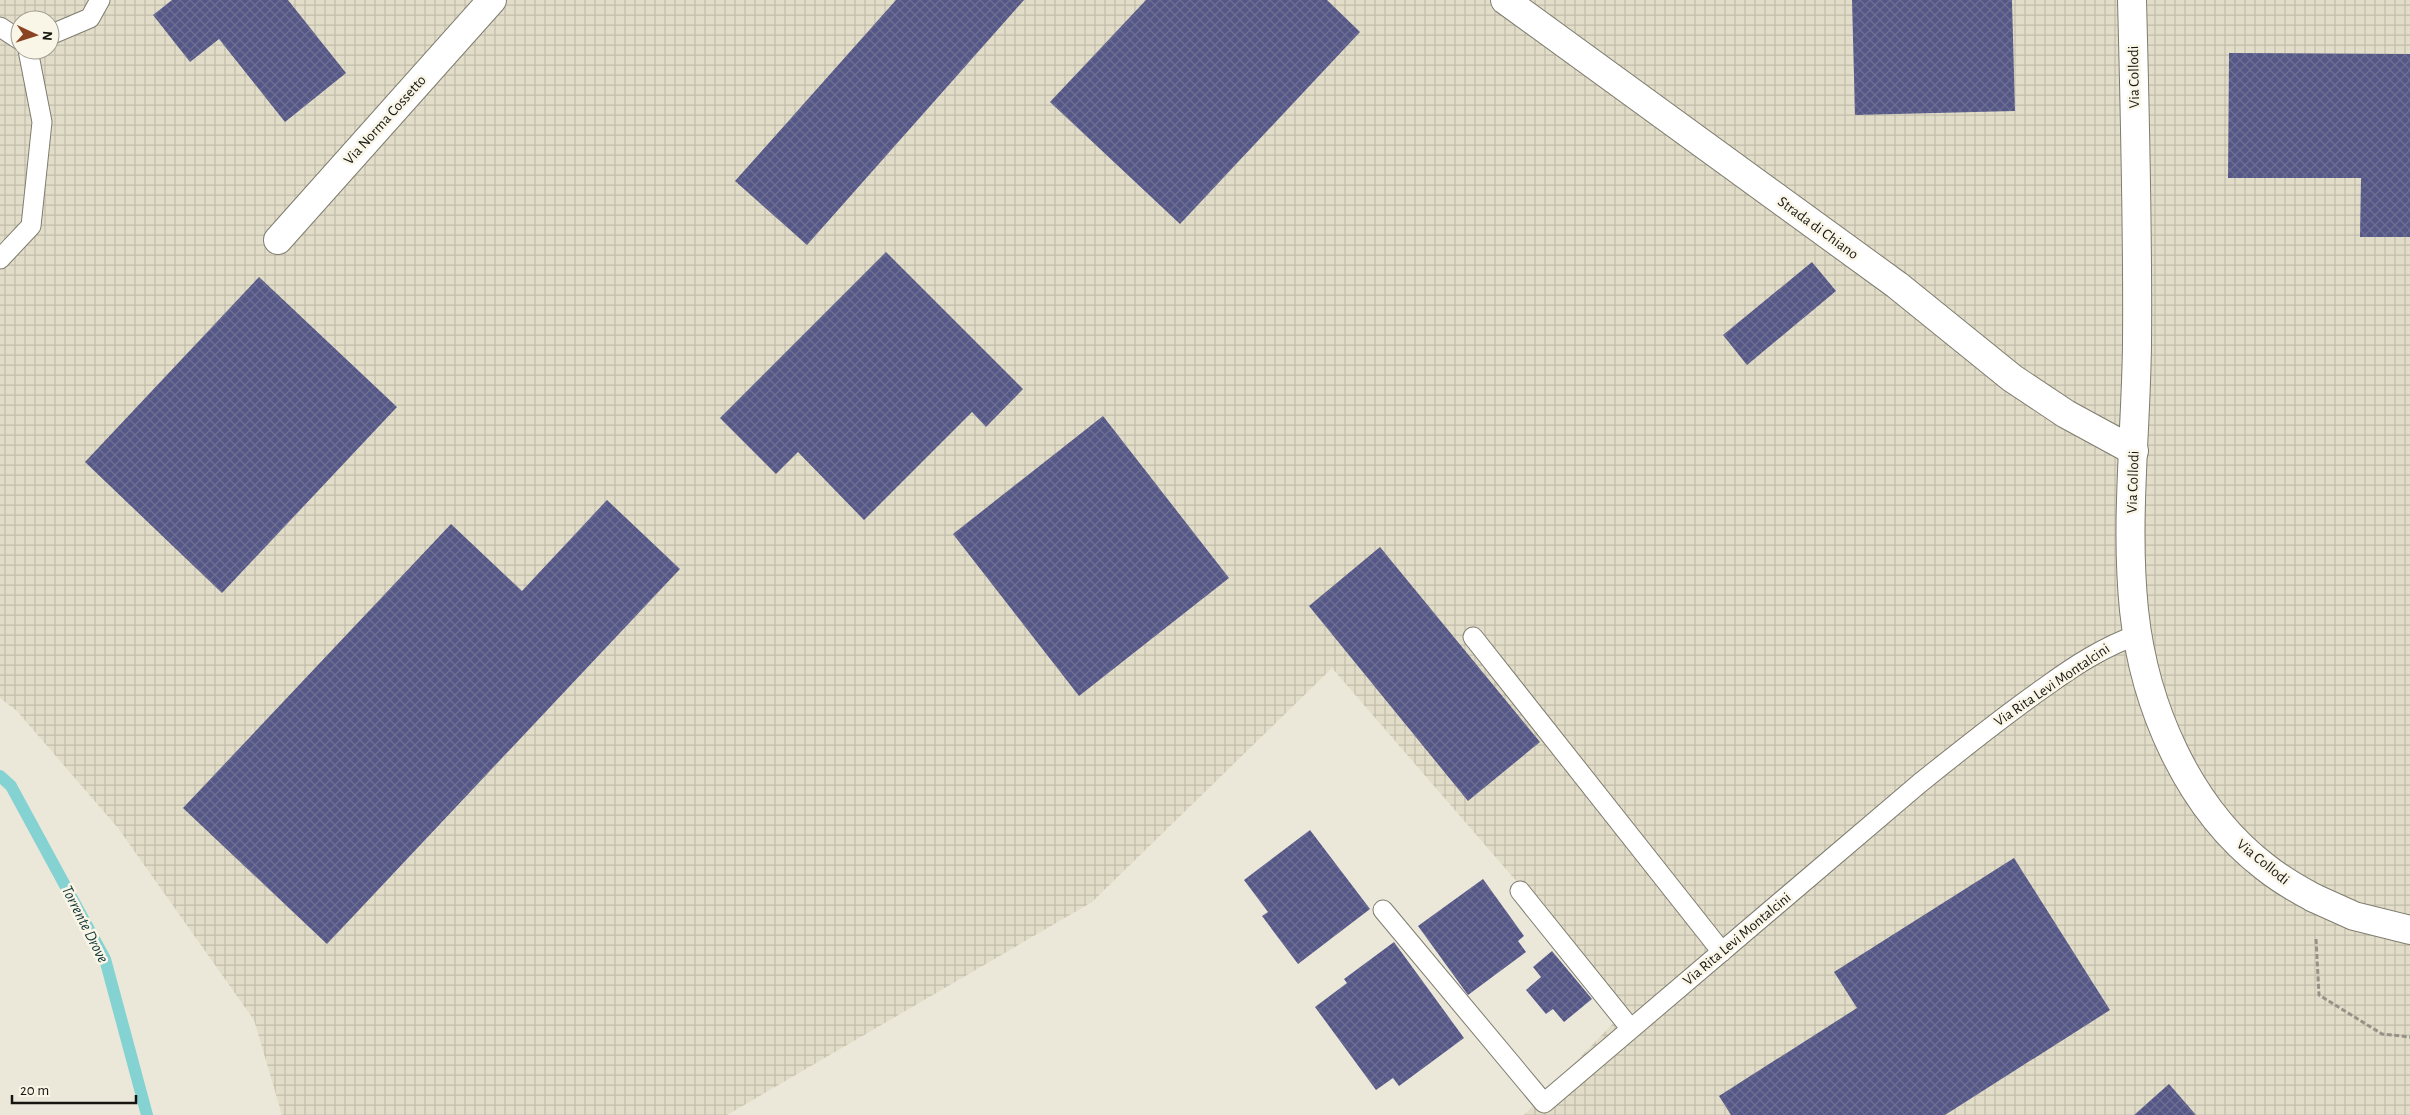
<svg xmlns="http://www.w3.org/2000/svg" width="2410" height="1115" font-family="'Alegreya Sans',sans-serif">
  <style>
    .industrial { fill: url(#industrial-grid); fill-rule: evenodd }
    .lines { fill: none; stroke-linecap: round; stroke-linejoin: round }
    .stream { stroke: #84d2d2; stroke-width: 12 }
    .building { fill: url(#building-cross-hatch) }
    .service-casing { stroke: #7f7c70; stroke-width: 21 }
    .minor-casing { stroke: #7f7c70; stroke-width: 30 }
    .tertiary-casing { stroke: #7f7c70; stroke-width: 30 }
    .primary-casing { stroke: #7f7c70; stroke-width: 30 }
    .path { stroke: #959388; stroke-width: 3; stroke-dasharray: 5 2.5; stroke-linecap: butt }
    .service { stroke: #fff; stroke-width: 19 }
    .minor { stroke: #fff; stroke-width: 28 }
    .tertiary { stroke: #fff; stroke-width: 28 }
    .primary { stroke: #fff; stroke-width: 28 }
    .labels { text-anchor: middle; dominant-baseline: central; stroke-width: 5; stroke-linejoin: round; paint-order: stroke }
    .street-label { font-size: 15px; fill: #161510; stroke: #f9f6e7 }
    .water-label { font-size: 16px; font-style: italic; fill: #0e3435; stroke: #f9f6e7 }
  </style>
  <defs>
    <pattern id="industrial-grid" width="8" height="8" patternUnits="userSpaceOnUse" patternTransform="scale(1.25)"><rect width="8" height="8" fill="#e2ddc8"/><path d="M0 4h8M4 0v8" fill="none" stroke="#c1bdab"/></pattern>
    <pattern id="building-cross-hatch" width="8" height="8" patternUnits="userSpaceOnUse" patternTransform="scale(1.25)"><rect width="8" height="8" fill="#555787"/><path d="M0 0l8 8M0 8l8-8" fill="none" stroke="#6e7093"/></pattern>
  </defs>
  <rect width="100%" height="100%" fill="#ebe8da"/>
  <path class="industrial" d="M0,0H2410V1115H1524L1627,1009L1332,668L1092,902L727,1115H282L254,1020L118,828L17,711L0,698ZM20,20H50V50H20Z"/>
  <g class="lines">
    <path class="stream" d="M0,776L11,786L105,959L147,1115"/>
  </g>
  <path class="building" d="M172,0H288L346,73L285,122L219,39L190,62L153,15Z
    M896,0H1024L807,245L735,181Z
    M1146,0H1327L1360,32L1180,224L1050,102Z
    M1852,0H2012L2015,111L1855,115Z
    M2229,53L2410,54V237H2360L2361,178H2228Z
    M886,252L1023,389L986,427L972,412L864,520L798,452L776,474L720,418Z
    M1812,262L1836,291L1747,365L1723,335Z
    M259,277L397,407L222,593L85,462Z
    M1103,416L1229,578L1079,696L953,534Z
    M607,500L680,569L327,944L183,808L451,524L522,591Z
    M1380,547L1540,742L1468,801L1309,606Z
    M1310,830L1370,909L1298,964L1262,916L1268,912L1244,880Z
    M2014,858L2110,1010L1945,1115H1731L1719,1096L1857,1008L1834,972Z
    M1483,879L1524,936L1518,941L1526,952L1468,995L1418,926Z
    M1394,942L1464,1038L1399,1086L1393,1078L1376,1090L1315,1007L1347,983L1344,979Z
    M1552,951L1592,999L1564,1022L1553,1009L1546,1014L1526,990L1541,977L1533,967Z
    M2169,1084L2196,1115H2134Z"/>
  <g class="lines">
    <defs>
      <path id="service" d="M0,27L20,40
        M50,35L90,18L100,0
        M0,259L31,226L42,122L28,50
        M1473,637L1722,952
        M1520,891L1631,1029
        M1383,910L1544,1103L1920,783C1961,750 2002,717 2045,687C2074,666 2103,647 2137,635"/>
      <path id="minor" d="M1505,0L1897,285L2012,378L2066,414L2134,451
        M278,240L492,0"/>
      <path id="tertiary" d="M2132,0C2135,115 2138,229 2137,344C2136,432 2125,522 2134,610C2144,705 2187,807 2265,867C2280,879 2297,889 2314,898"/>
      <path id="primary" d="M2314,898L2354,916L2410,930"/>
    </defs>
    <use href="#service" class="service-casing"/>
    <use href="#minor" class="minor-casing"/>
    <use href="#tertiary" class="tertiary-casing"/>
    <use href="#primary" class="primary-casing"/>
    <path class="path" d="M2316,939L2319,995L2382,1034L2410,1037"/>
    <use href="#service" class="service"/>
    <use href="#minor" class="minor"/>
    <use href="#tertiary" class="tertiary"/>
    <use href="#primary" class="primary"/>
  </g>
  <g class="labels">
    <g class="street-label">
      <text transform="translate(2134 77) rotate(-91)">Via Collodi</text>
      <text transform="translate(385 120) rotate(-48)">Via Norma Cossetto</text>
      <text transform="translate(1818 228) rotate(36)">Strada di Chiano</text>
      <text transform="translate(2133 482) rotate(-88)">Via Collodi</text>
      <text transform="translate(2052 685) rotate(-34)">Via Rita Levi Montalcini</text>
      <text transform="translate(2263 862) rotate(39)">Via Collodi</text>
      <text transform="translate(1737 939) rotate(-40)">Via Rita Levi Montalcini</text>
    </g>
    <g class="water-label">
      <text transform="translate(85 924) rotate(63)">Torrente Drove</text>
    </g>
  </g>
  <g transform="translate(35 35) rotate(94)"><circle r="24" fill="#f9f6e7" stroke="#9e9c91"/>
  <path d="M0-4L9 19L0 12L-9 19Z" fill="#8b4421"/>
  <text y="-8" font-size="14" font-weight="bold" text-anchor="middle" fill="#161510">N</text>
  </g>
  <path d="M12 1095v8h124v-8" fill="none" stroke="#161510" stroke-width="2.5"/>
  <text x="20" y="1095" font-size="15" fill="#161510" stroke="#f9f6e7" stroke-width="4" paint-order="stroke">20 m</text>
</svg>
